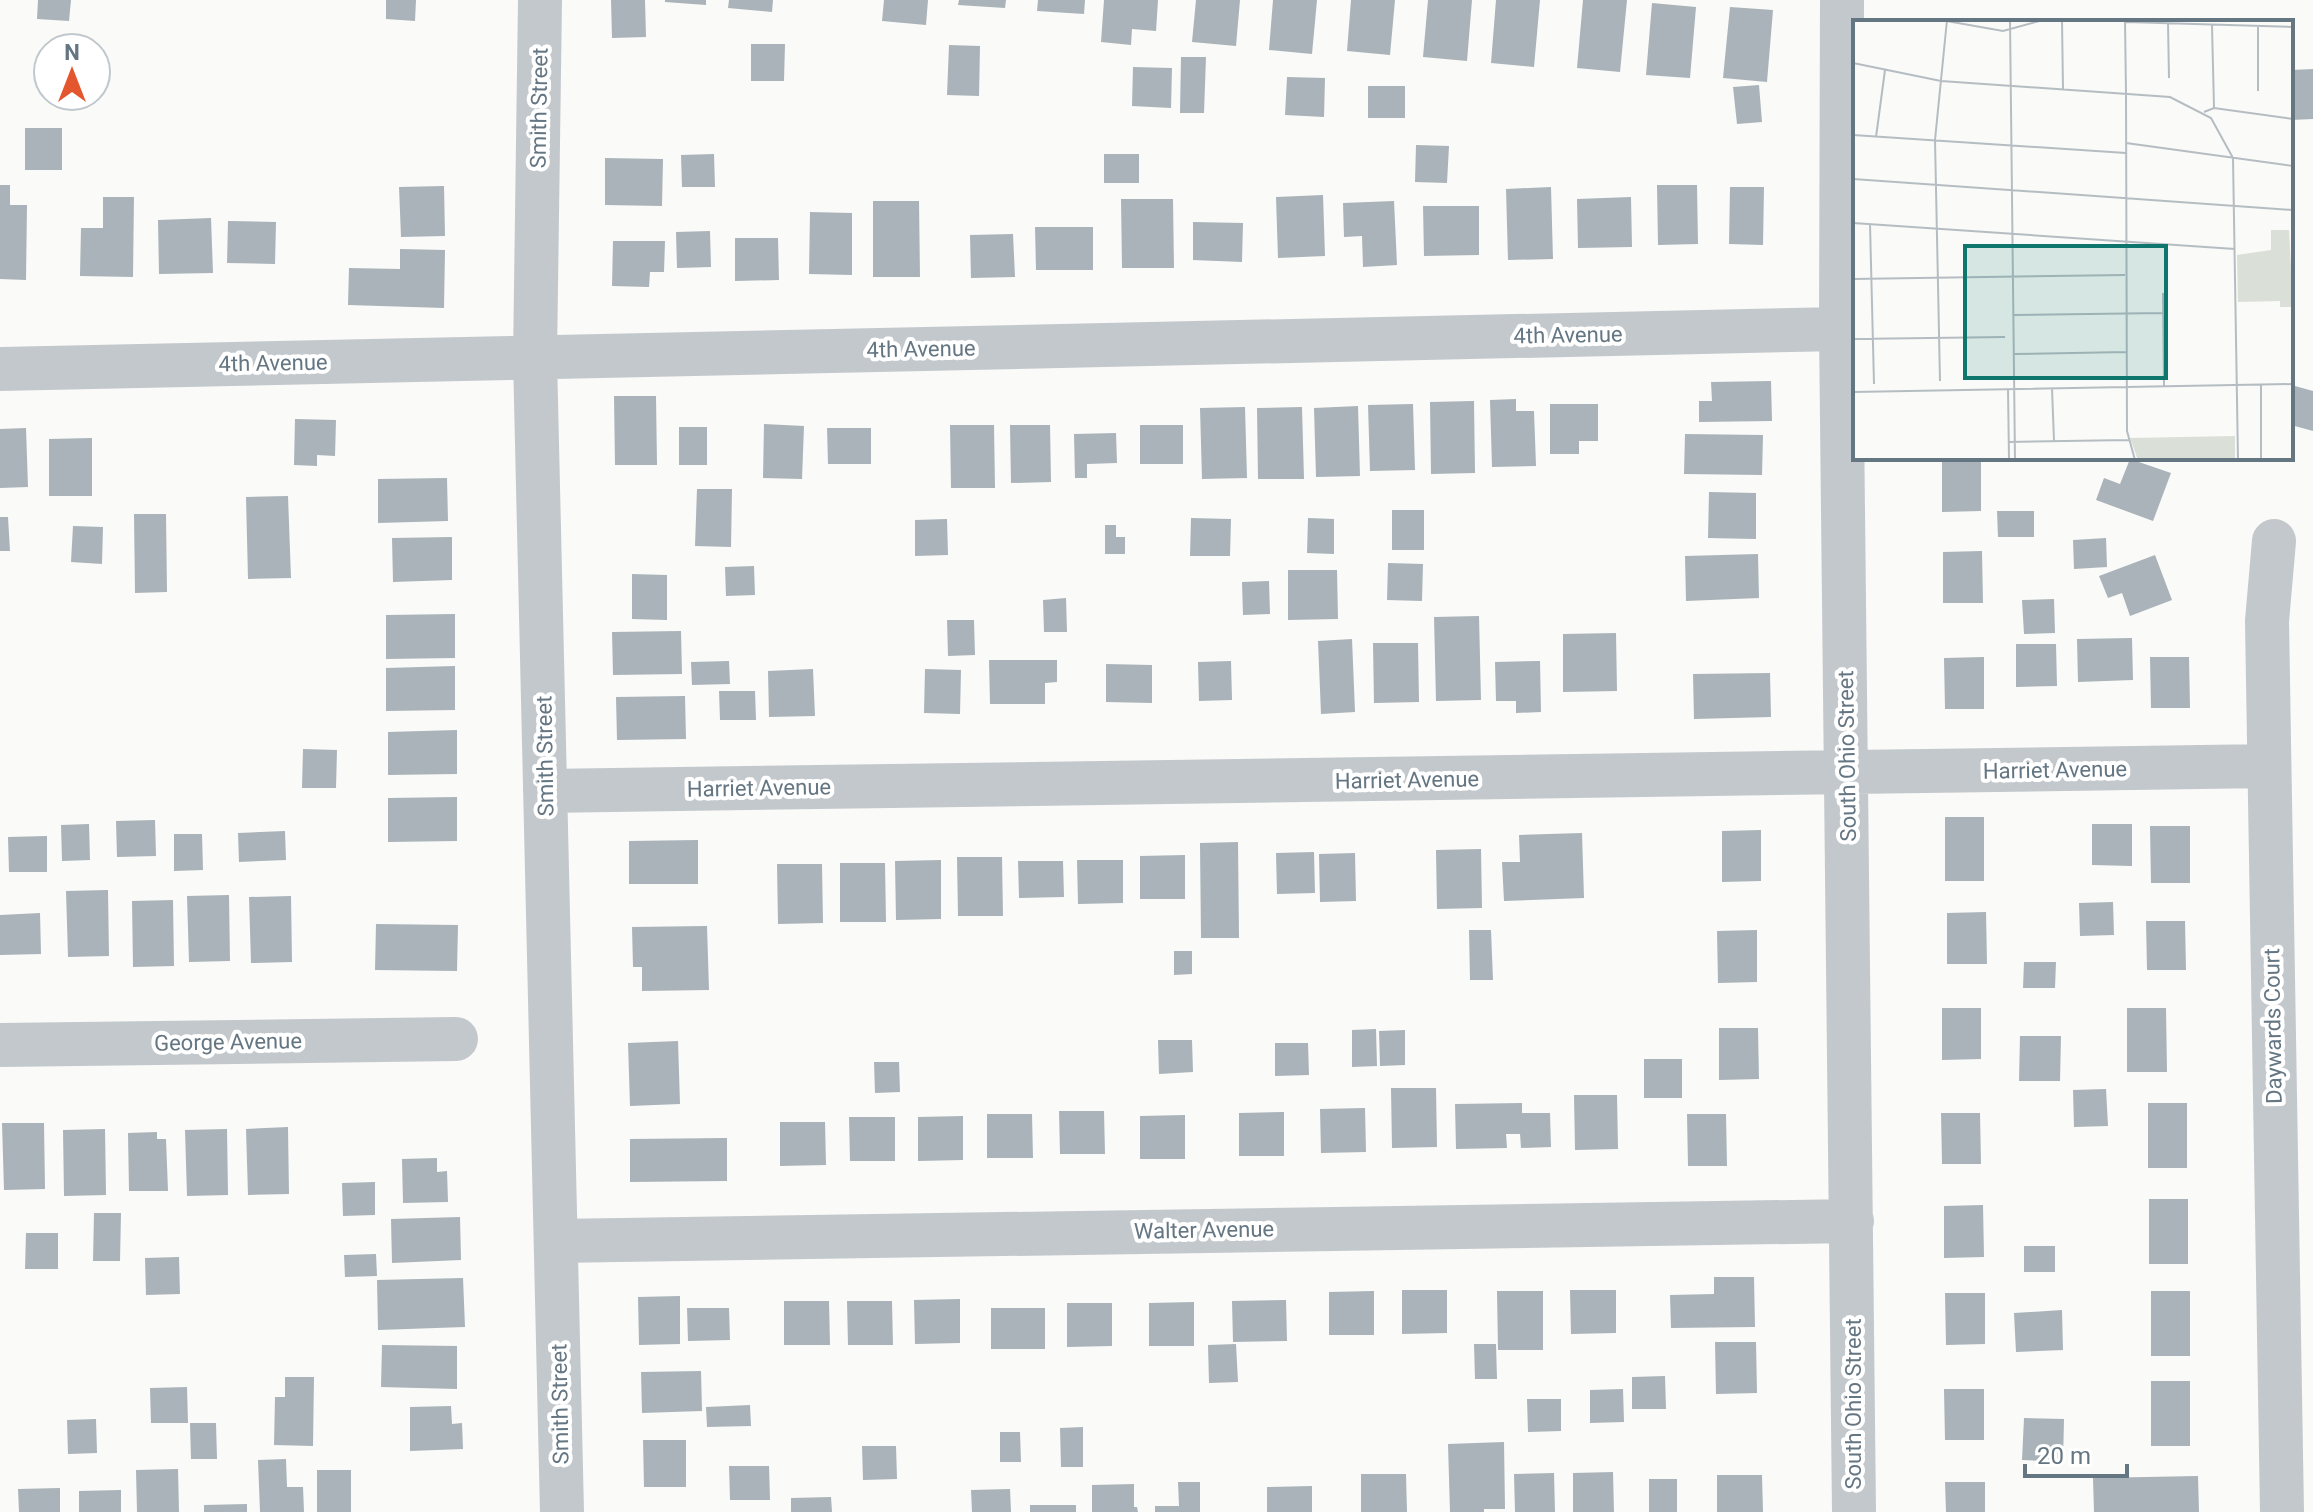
<svg xmlns="http://www.w3.org/2000/svg" width="2313" height="1512" font-family="Roboto,sans-serif">
  <style>
    .building { fill: #aab3b9 }
    .lines { fill: none; stroke-linecap: round; stroke-linejoin: round }
    .minor { stroke: #c3c8cc; stroke-width: 44 }
    .labels { text-anchor: middle; dominant-baseline: central; stroke-width: 8; stroke-linejoin: round; paint-order: stroke }
    .street-label { font-size: 22px; fill: #657683; stroke: #fff }
    .inset-road { fill: none; stroke: #b5bdc2; stroke-width: 2 }
    .view { fill: #0f766e; fill-opacity: 0.15; stroke: #0f766e; stroke-width: 4 }
    .inset-edge { fill: none; stroke: #657683; stroke-width: 4 }
  </style>
  <rect width="100%" height="100%" fill="#fafaf8"/>
  <path class="building" d="M38,0H71L69,21L37,19Z
    M386,0H416L415,21L386,19Z
    M611,0H645L646,37L612,38Z
    M665,0H706V5L665,2Z
    M729,0H773L772,12L728,8Z
    M884,0H928L926,25L882,21Z
    M959,0H1006L1005,8L958,5Z
    M1038,0H1085L1084,14L1037,11Z
    M1104,0H1158L1156,31L1132,29L1131,45L1101,42Z
    M1196,0H1240L1236,46L1192,42Z
    M1273,0H1317L1312,54L1269,50Z
    M1351,0H1395L1390,55L1347,51Z
    M1428,0H1472L1467,61L1423,57Z
    M1496,0H1540L1534,67L1491,63Z
    M1583,0H1627L1620,72L1577,68Z
    M1652,3L1696,7L1690,78L1646,75Z
    M1730,7L1773,10L1767,82L1723,78Z
    M751,44H785L784,81H751Z
    M949,45L980,46L979,96L947,95Z
    M1181,57H1206L1204,113H1180Z
    M1133,67L1172,68L1171,108L1132,106Z
    M2313,69V119L2291,120V70Z
    M1287,77L1325,78L1324,117L1285,115Z
    M1759,85L1762,122L1737,124L1733,87Z
    M1368,86H1405V118H1368Z
    M25,128H62V170H25Z
    M1416,145L1449,146L1447,183L1415,182Z
    M714,154L715,187H682L681,155Z
    M1104,154H1139V183H1104Z
    M605,158L663,159L662,206L605,205Z
    M0,185H10V205H27L26,280L0,279Z
    M1657,185H1697L1698,244L1658,245Z
    M444,186L445,236L401,237L399,187Z
    M1551,187L1553,259L1508,260L1506,189Z
    M1730,187H1764L1763,245L1729,244Z
    M1323,195L1325,256L1278,258L1276,197Z
    M103,197H134L133,277L80,276L81,228H103Z
    M1631,197L1632,247L1578,248L1577,199Z
    M1121,199H1173L1174,268H1122Z
    M873,201H919L920,277H873Z
    M1394,201L1397,265L1363,267L1362,236L1344,237L1343,203Z
    M1423,206H1479V255L1424,256Z
    M810,212L852,213V275L809,274Z
    M211,218L213,273L159,274L158,220Z
    M228,221L276,222L275,264L227,263Z
    M1193,222L1243,223L1242,262L1193,260Z
    M1035,227H1093V270H1036Z
    M710,231L711,267L677,268L676,232Z
    M1013,234L1015,277L971,278L970,235Z
    M735,238H778L779,280L735,281Z
    M613,241H665L664,272H650L649,287L612,286Z
    M400,249L445,250L444,308L348,305L349,268L400,269Z
    M1771,381L1772,421L1699,422V401H1712L1711,382Z
    M2295,386L2313,391V431L2291,425V401Z
    M614,396H656L657,465H615Z
    M1516,399V411H1534L1536,466L1492,467L1490,400Z
    M1474,401L1475,473L1431,474L1430,402Z
    M1413,404L1415,470L1370,471L1368,405Z
    M1550,404H1598V441H1579V454H1550Z
    M1358,406L1360,476L1316,477L1314,408Z
    M1245,407L1247,478L1202,479L1200,408Z
    M1302,407L1304,479H1258L1257,408Z
    M295,419L336,420L335,456L317,455V466L294,465Z
    M764,424L804,426L802,479L763,478Z
    M950,425H994L995,488H951Z
    M1010,425H1050L1051,482L1011,483Z
    M1140,425H1183V464H1140Z
    M679,427H707V465H679Z
    M26,428L28,487L0,488V429Z
    M827,428H871V464H828Z
    M1116,433L1117,463L1087,464V478H1075L1074,434Z
    M1685,434L1763,435L1762,475L1684,474Z
    M92,438V496H49V439Z
    M2130,459L2171,473L2153,521L2096,500L2104,478L2120,484Z
    M1942,460H1981V511L1942,512Z
    M447,478L448,521L378,523V479Z
    M697,489H732L731,547L695,546Z
    M1709,492L1756,493V539L1708,538Z
    M288,496L291,578L248,579L246,497Z
    M1392,510H1424V550H1392Z
    M1997,511H2034V537H1998Z
    M134,514H166L167,592L135,593Z
    M0,517H8L10,551H0Z
    M1191,518L1231,519L1230,556H1190Z
    M1308,518L1334,519V554L1307,553Z
    M947,519L948,555L915,556V520Z
    M1105,525H1116V537H1125V554H1105Z
    M73,526L103,527L102,564L71,562Z
    M452,537V580L393,582L392,538Z
    M2106,538L2107,567L2074,569L2073,540Z
    M1982,551L1983,603H1943V552Z
    M1758,554L1759,598L1686,601L1685,556Z
    M2155,555L2172,600L2130,616L2122,593L2108,598L2099,576Z
    M1388,563L1423,564L1422,601L1387,600Z
    M754,566L755,595L726,596L725,567Z
    M1288,570H1337L1338,619L1288,620Z
    M632,574L667,575V620L632,619Z
    M1269,581L1270,614L1243,615L1242,582Z
    M1066,598L1067,632H1044L1043,600Z
    M2054,599L2055,633L2024,634L2022,600Z
    M455,614V658L386,659V615Z
    M1479,616L1481,700L1436,701L1434,617Z
    M947,620H974L975,655L948,656Z
    M681,631L682,674L613,675L612,632Z
    M1616,633L1617,691L1563,692V634Z
    M2132,638L2133,680L2078,682L2077,639Z
    M1352,639L1355,712L1321,714L1318,641Z
    M1373,643H1418L1419,702L1374,703Z
    M2016,644H2056L2057,686L2016,687Z
    M1984,657V709H1945L1944,658Z
    M2150,657H2189L2190,708H2151Z
    M989,660H1057V682L1045,683V704H990Z
    M729,661L730,684L692,685L691,662Z
    M1231,661L1232,700L1199,701L1198,662Z
    M1540,661L1541,712L1516,713V701H1496L1495,662Z
    M1106,664L1152,665V703L1106,702Z
    M455,666V710L386,711V668Z
    M813,669L815,716L769,717L768,671Z
    M925,669L961,670L960,714L924,713Z
    M1770,673L1771,717L1694,719L1693,674Z
    M719,691H755L756,720H720Z
    M685,696L686,739L617,740L616,697Z
    M457,730V774L388,775V732Z
    M303,749L337,750L336,788H302Z
    M457,797V841L388,842V798Z
    M1945,817H1984V881H1945Z
    M155,820L156,856L117,857L116,821Z
    M89,824L90,860L62,861L61,825Z
    M2092,824H2132V866L2092,865Z
    M2150,826H2190V883H2151Z
    M1761,830V881L1722,882V831Z
    M285,831L286,860L239,862L238,833Z
    M1582,833L1584,898L1504,901L1502,862H1520L1519,835Z
    M174,834H202L203,870L174,871Z
    M47,836V872H9L8,837Z
    M698,840V884H629V841Z
    M1238,842L1239,938H1201L1200,843Z
    M1481,849L1482,908L1437,909L1436,850Z
    M1314,852L1315,893L1277,894L1276,853Z
    M1355,853L1356,901L1320,902L1319,854Z
    M1185,855V899H1140V856Z
    M957,857H1002L1003,916H958Z
    M941,860V919L896,920L895,861Z
    M1077,860H1123V903L1078,904Z
    M1018,861H1063L1064,897L1019,898Z
    M840,863H885L886,922H840Z
    M777,864H822L823,923L778,924Z
    M108,890L109,956L68,957L66,891Z
    M229,895L230,961L189,962L187,896Z
    M291,896L292,962L251,963L249,897Z
    M173,900L174,966L133,967L132,901Z
    M2113,902L2114,935L2080,936L2079,903Z
    M1986,912L1987,964H1947V913Z
    M40,913L41,954L0,955V915Z
    M2146,921H2185L2186,970H2147Z
    M376,924L458,925L457,971L375,970Z
    M707,926L709,990L642,991V967H633L632,927Z
    M1469,930H1491L1493,980H1470Z
    M1757,930V982L1718,983L1717,931Z
    M1174,951H1192V974L1174,975Z
    M2024,962H2056L2055,988H2023Z
    M1942,1008H1981V1059L1942,1060Z
    M2127,1008H2166L2167,1072H2127Z
    M1719,1028H1758L1759,1079L1719,1080Z
    M1376,1029L1377,1066L1352,1067V1030Z
    M1405,1030V1065L1380,1066L1379,1031Z
    M2020,1036H2061L2060,1081H2019Z
    M1158,1040H1192L1193,1072L1159,1074Z
    M678,1041L680,1104L630,1106L628,1043Z
    M1275,1043H1308L1309,1075L1275,1076Z
    M1644,1059H1682V1098H1644Z
    M874,1062H899L900,1092L875,1093Z
    M1391,1088H1436L1437,1147L1392,1148Z
    M2106,1089L2108,1126L2074,1127L2073,1090Z
    M1574,1095H1617L1618,1149L1575,1150Z
    M1522,1103V1113H1550L1551,1147L1521,1148L1520,1134H1506L1507,1148L1456,1149L1455,1104Z
    M2148,1103H2187V1168H2148Z
    M1365,1108L1366,1152L1321,1153L1320,1109Z
    M1059,1111H1104L1105,1154H1060Z
    M1284,1112V1156H1239V1113Z
    M1941,1113H1980L1981,1164H1942Z
    M987,1114H1032L1033,1158H987Z
    M1687,1114H1726L1727,1166H1688Z
    M1185,1115V1159H1140V1116Z
    M963,1116V1160L918,1161V1117Z
    M849,1117H895V1161H850Z
    M780,1122H825L826,1165L780,1166Z
    M2,1123H44L45,1189L4,1190Z
    M288,1127L289,1194L248,1195L246,1129Z
    M105,1129L106,1195L64,1196L63,1130Z
    M227,1129L228,1195L187,1196L185,1130Z
    M157,1132V1139H166L168,1191H129L128,1133Z
    M727,1138V1181L630,1182V1139Z
    M437,1158V1172L447,1171L448,1202L403,1203L402,1159Z
    M375,1182V1215L343,1216L342,1183Z
    M2149,1199H2188V1264H2149Z
    M1983,1205L1984,1257L1944,1258V1206Z
    M94,1213H121L120,1261H93Z
    M460,1217L461,1260L392,1263L391,1219Z
    M26,1233H58V1269H25Z
    M2024,1246H2055V1272H2024Z
    M376,1254L377,1276L345,1277L344,1255Z
    M179,1257L180,1294L146,1295L145,1258Z
    M1714,1277H1754L1755,1327L1671,1328L1670,1295L1714,1294Z
    M463,1278L465,1327L378,1330L377,1280Z
    M1402,1290H1447V1333L1402,1334Z
    M1570,1290H1616V1333L1571,1334Z
    M1374,1291V1335H1329V1292Z
    M1497,1291H1543V1350H1498Z
    M2151,1291H2190V1356H2151Z
    M1945,1293H1985V1344L1946,1345Z
    M680,1296V1344L639,1345L638,1297Z
    M960,1299V1343L915,1344L914,1300Z
    M1286,1300L1287,1341L1233,1342L1232,1301Z
    M784,1301H829L830,1345H784Z
    M847,1301H892L893,1345H848Z
    M1194,1302V1346H1149V1303Z
    M1067,1303H1112V1346L1067,1347Z
    M687,1308H729L730,1340L688,1341Z
    M991,1308H1045V1349H991Z
    M2062,1310L2063,1350L2016,1352L2014,1313Z
    M1715,1342H1756L1757,1393L1716,1394Z
    M1236,1344L1238,1382L1209,1383L1208,1345Z
    M1474,1344H1496L1497,1379H1475Z
    M382,1345L457,1346V1389L381,1387Z
    M701,1371L702,1411L642,1413L641,1372Z
    M1665,1376L1666,1409H1632V1377Z
    M285,1377H314L313,1446L274,1445L275,1397H285Z
    M2151,1381H2190V1446H2151Z
    M187,1387L188,1423H151L150,1388Z
    M1623,1389L1624,1422L1590,1423V1390Z
    M1944,1389H1984V1440H1945Z
    M1527,1399H1561V1431L1528,1432Z
    M750,1405L751,1426L707,1427L706,1407Z
    M451,1406L452,1424L462,1423L463,1449L410,1451V1407Z
    M2024,1418L2064,1419L2063,1462L2022,1460Z
    M96,1419L97,1453L68,1454L67,1420Z
    M190,1423H216L217,1459H191Z
    M1083,1427V1467H1061L1060,1428Z
    M1000,1432H1020L1021,1462H1000Z
    M643,1440H686V1487H644Z
    M1504,1442L1505,1509H1484V1512H1450L1448,1444Z
    M862,1446H896L897,1479L863,1480Z
    M286,1459L287,1487H303L304,1512H260L258,1460Z
    M729,1466H769L770,1500H730Z
    M178,1469L179,1512H137L136,1470Z
    M317,1470H351V1512H317Z
    M1613,1472L1614,1512H1573V1473Z
    M1554,1473L1555,1512H1515L1514,1474Z
    M1361,1474H1406L1407,1512H1361Z
    M1717,1475H1762L1763,1512H1717Z
    M2198,1476L2199,1512H2094L2093,1478Z
    M1649,1479H1677V1512H1649Z
    M1178,1482H1200V1512H1155V1506H1179Z
    M1945,1482H1985V1512H1946Z
    M1134,1484V1507H1137L1138,1512H1092V1485Z
    M1312,1486V1512H1267V1487Z
    M60,1488V1512H19L18,1489Z
    M1010,1489L1011,1512H972L971,1490Z
    M121,1490V1512H79V1491Z
    M831,1497L832,1512H791V1498Z
    M247,1504V1512H204V1505Z
    M1030,1505H1076V1512H1030Z"/>
  <g class="lines">
    <path class="minor" d="M540,0L535,358L562,1512
      M1842,0L1841,329L1854,1512
      M0,369L1841,329
      M2274,541L2267,621L2282,1512
      M545,791L2268,766
      M0,1045L456,1039
      M556,1241L1852,1221"/>
  </g>
  <g class="labels">
    <g class="street-label">
      <text transform="translate(539 108) rotate(-89)">Smith Street</text>
      <text transform="translate(1568 335) rotate(-1)">4th Avenue</text>
      <text transform="translate(921 349) rotate(-1)">4th Avenue</text>
      <text transform="translate(273 363) rotate(-1)">4th Avenue</text>
      <text transform="translate(545 756) rotate(-91)">Smith Street</text>
      <text transform="translate(1847 756) rotate(-91)">South Ohio Street</text>
      <text transform="translate(2055 770) rotate(-1)">Harriet Avenue</text>
      <text transform="translate(1407 780) rotate(-1)">Harriet Avenue</text>
      <text transform="translate(759 788) rotate(-1)">Harriet Avenue</text>
      <text transform="translate(2273 1026) rotate(-91)">Daywards Court</text>
      <text transform="translate(228 1042) rotate(-1)">George Avenue</text>
      <text transform="translate(1204 1230) rotate(-1)">Walter Avenue</text>
      <text transform="translate(560 1404) rotate(-91)">Smith Street</text>
      <text transform="translate(1853 1404) rotate(-90)">South Ohio Street</text>
    </g>
  </g>
  <g transform="translate(1853 20)">
    <rect width="440" height="440" fill="#fafaf8"/>
    <path d="M418,210H436L440,287H427V281L385,282L384,235L418,230Z" fill="#dadfd7"/>
    <path d="M382,416V440H285L277,418Z" fill="#dadfd7"/>
    <path class="inset-road" d="M88,0L150,11L190,0M157,0L162,440M209,0L210,69M272,0L273,74M273,2L440,7M315,3L316,58M359,5L361,88M405,6V71M0,43L88,61L317,77L358,98L380,138L385,440M273,74L274,411L282,440M351,92L361,88L440,99M0,115L273,133M23,117L32,50M273,123L440,146M0,159L440,190M0,203L382,229M17,204L21,364M0,259L272,255M310,273L311,366M160,295L310,293M0,319L152,317M161,334L273,332M87,361L82,120L94,0M408,364V440M199,368L201,421M155,369L156,440M0,372L440,364M156,422L276,420"/>
    <path class="view" d="M112,226H313V358H112Z"/>
    <rect width="440" height="440" class="inset-edge"/>
  </g>
  <g transform="translate(72 72)"><circle r="38" fill="#ffffff" stroke="#c1c8cd" stroke-width="2"/>
  <path d="M0-6L14 30L0 20L-14 30Z" fill="#e4572e"/>
  <text y="-12" font-size="22" font-weight="bold" text-anchor="middle" fill="#657683">N</text>
  </g>
  <path d="M2025 1464v12h102v-12" fill="none" stroke="#657683" stroke-width="4"/>
  <text x="2037" y="1464" font-size="24" fill="#657683" stroke="#ffffff" stroke-width="6" paint-order="stroke">20 m</text>
</svg>
